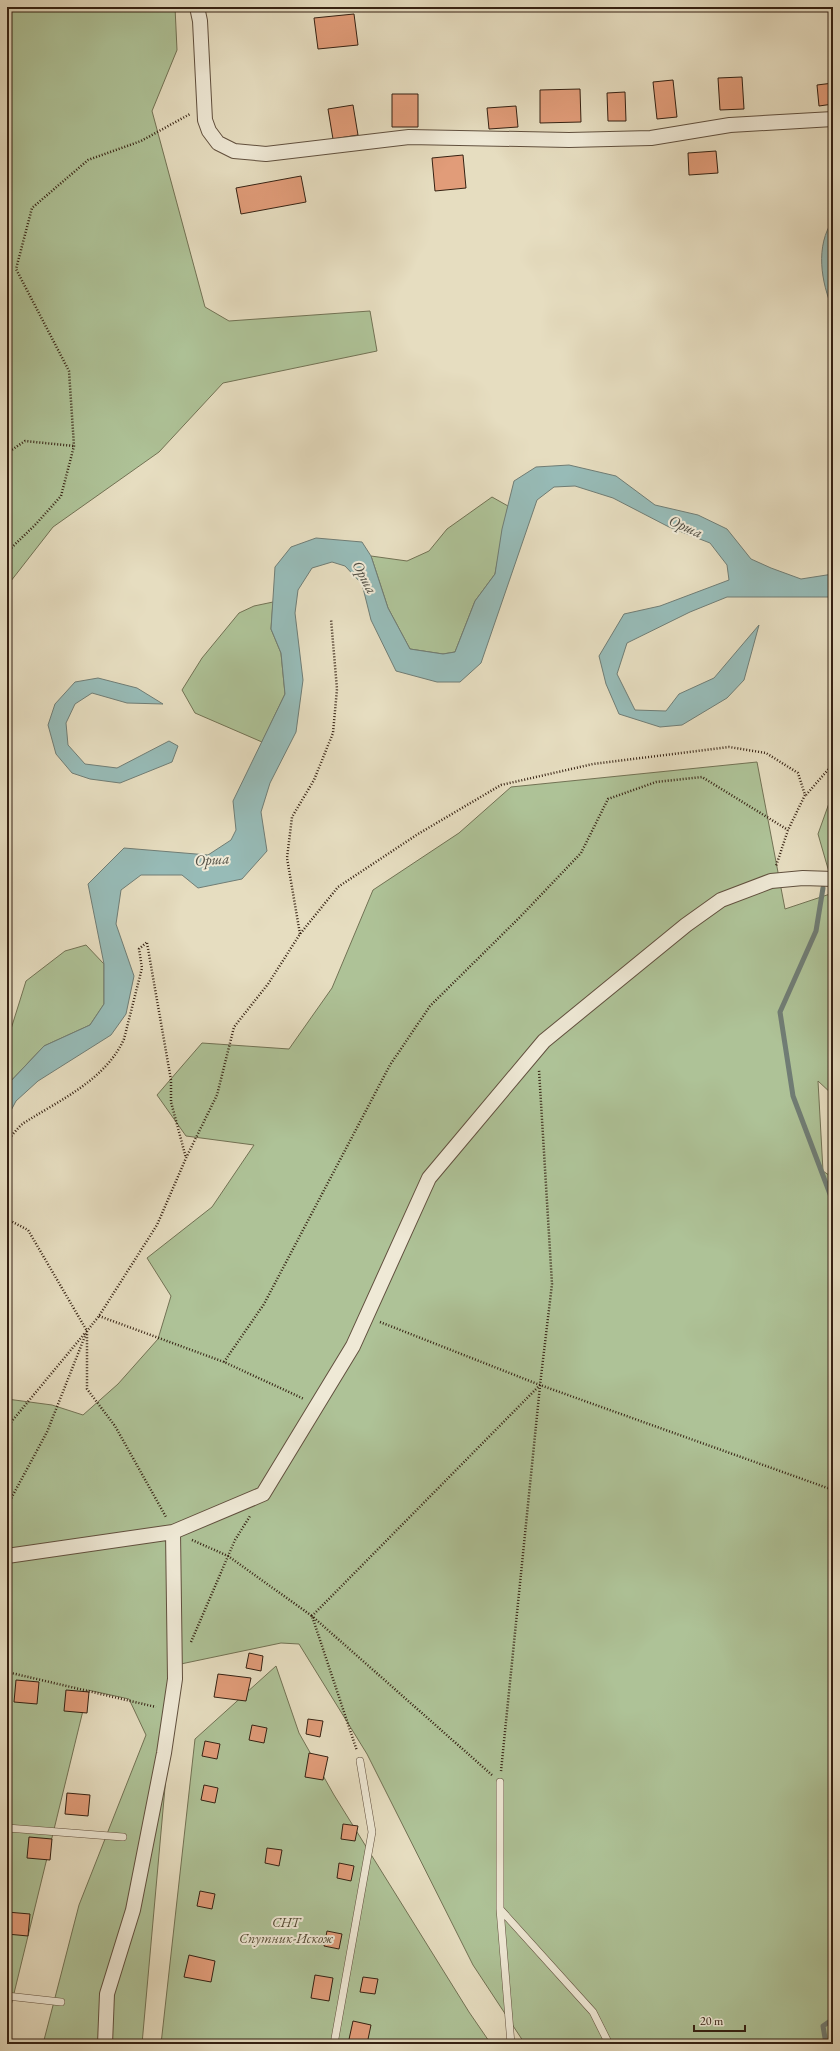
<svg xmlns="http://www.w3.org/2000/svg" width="840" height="2051" font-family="'EB Garamond',serif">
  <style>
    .green { fill: #aec297; stroke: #727254 }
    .water { fill: #97bbb7; stroke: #707d75 }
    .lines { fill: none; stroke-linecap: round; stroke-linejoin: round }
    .stream { stroke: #707d75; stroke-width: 5 }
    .building { fill: #e19c79; stroke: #352112 }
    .service-casing { stroke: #61503e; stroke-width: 8 }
    .minor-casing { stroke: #61503e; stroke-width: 16 }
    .path { stroke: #352112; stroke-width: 2.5; stroke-dasharray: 1 2; stroke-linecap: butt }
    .service { stroke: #efe9d6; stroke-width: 7 }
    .minor { stroke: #efe9d6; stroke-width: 14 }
    .labels { text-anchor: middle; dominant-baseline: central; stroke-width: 4; stroke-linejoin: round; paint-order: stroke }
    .park-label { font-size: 14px; font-style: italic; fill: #534933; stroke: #efe9d6 }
    .water-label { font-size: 15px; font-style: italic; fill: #524f44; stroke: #efe9d6 }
  </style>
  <rect width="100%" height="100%" fill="#e6ddc0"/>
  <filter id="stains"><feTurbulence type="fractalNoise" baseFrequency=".005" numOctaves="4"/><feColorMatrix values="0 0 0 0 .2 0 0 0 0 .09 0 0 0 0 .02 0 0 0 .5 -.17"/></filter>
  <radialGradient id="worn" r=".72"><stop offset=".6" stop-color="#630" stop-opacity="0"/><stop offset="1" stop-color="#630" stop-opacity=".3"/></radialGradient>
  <path class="green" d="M7,7H175L177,50L152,111L205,307L229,321L370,311L377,351L223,383L159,452L53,527L7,586Z
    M492,497L508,506L495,574L475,601L455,652L443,654L410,649L388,608L371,556L407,561L429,551L447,529Z
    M273,602L271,629L281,653L285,694L262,742L195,713L182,690L202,658L239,613L254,606Z
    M757,762L785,909L833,893V1095L818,1081L823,1171L833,1178V2044H525L473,1965L367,1754L299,1644L281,1643L176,1665L142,2044H43L79,1905L146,1735L129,1699L88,1690L7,2022V1399L52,1405L83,1415L118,1384L158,1339L171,1296L147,1258L212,1207L254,1145L186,1136L157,1095L202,1043L289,1049L332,988L373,890L459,833L511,787Z
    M833,792V886L818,834Z
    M86,945L104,964V1004L90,1025L44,1046L7,1085V1033L11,1029L26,981L65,951Z
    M276,1666L299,1733L334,1795L469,2012L491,2044H161L195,1739Z"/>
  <path class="water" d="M833,220V310C821,282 815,246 833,220Z
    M569,465L616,476L655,505L698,515L727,529L751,559L771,568L801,579L833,574V597H727L690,612L627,643L617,674L635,710L666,711L679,694L714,678L759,625L744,680L727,698L682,725L660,727L619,714L606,684L599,656L624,614L660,606L729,580L727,565L710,543L669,527L613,498L575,486L554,487L537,500L481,663L460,682H437L396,671L371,620L362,584L345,566L332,562L312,568L298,590L295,613L303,680L296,732L270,783L261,812L267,851L242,879L198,888L182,875H141L121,890L116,924L134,976L126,1014L111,1035L38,1081L16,1101L7,1118V1087L10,1082L44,1046L90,1025L104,1004V964L88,884L124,848L208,855L231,840L236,830L233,801L285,694L281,653L271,629L275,567L291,547L316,538L362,542L371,556L388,608L410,649L443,654L455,652L475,601L495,574L502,529L514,481L536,467Z
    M98,678L137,688L163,704L127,703L92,693L75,704L66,723L68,745L85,764L117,768L169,741L178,746L172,762L120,783L90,779L72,773L56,754L48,725L55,704L75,682Z"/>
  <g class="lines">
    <path class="stream" d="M831,854L833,850
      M823,888L816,931L780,1012L793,1096L833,1202
      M826,2044L823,2026L833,2019"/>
  </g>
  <path class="building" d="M354,14L358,45L318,49L314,18Z
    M742,77L744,109L720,110L718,78Z
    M673,80L677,117L657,119L653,82Z
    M833,83V104L819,106L817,85Z
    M580,89L581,122L540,123V90Z
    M625,92L626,121H608L607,93Z
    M392,94H418V127H392Z
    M353,105L358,135L333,139L328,109Z
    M516,106L518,127L489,129L487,108Z
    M716,151L718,173L689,175L688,153Z
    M463,155L466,188L435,191L432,158Z
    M301,176L306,202L241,214L236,188Z
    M249,1653L263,1656L261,1671L246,1668Z
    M218,1674L251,1678L246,1701L214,1697Z
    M16,1680L39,1682L37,1704L14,1702Z
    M66,1690L89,1692L87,1713L64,1711Z
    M308,1719L323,1721L320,1737L306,1734Z
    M252,1725L267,1728L264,1743L249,1740Z
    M205,1741L220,1744L217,1759L202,1756Z
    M309,1753L328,1757L323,1780L305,1777Z
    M204,1785L218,1788L215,1803L201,1800Z
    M67,1793L90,1795L88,1816L65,1814Z
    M343,1824L358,1826L355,1841L341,1839Z
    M29,1837L52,1839L50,1860L27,1858Z
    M267,1848L282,1850L279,1866L265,1863Z
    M339,1863L354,1866L351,1881L337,1878Z
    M200,1891L215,1894L212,1909L197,1906Z
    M7,1912L30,1914L28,1936L7,1934Z
    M327,1931L342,1934L339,1949L324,1946Z
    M189,1955L215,1961L211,1982L184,1977Z
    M315,1975L333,1978L329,2001L311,1998Z
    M363,1977L378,1979L375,1994L360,1992Z
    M353,2021L371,2025L367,2044H348Z
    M7,2027H10L9,2044H7Z"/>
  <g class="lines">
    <defs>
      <path id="service" d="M500,1782V1909L593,2012L609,2044
        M7,1828L123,1837
        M500,1909L511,2044
        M7,1996L61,2002
        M334,2044L372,1832L360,1761"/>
      <path id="minor" d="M197,7L200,21L205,120L209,131L218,143L234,151L266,154L409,137L569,140L651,138L730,125L833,119
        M7,1556L173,1532L263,1494L353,1346L429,1178L544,1041L686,925L721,900L771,881L803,878L833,879
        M105,2044L107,1994L133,1910L164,1753L175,1679L173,1532"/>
    </defs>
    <use href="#service" class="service-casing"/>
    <use href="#minor" class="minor-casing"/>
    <path class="path" d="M7,453L25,441L74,446
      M7,552L36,524L61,496L74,446L69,371L16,269L32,208L88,160L141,141L190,114
      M806,795L833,764
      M300,934L287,858L292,817L314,780L333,733L337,689L331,619
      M147,943L171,1080V1102L186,1158
      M7,1140C14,1134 19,1125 27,1121C62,1099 106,1079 124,1039L142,968L139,949L147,942
      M7,1219L28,1230L87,1331V1389L115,1426L166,1517
      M99,1316L224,1362L304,1399
      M380,1322L540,1385L833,1490
      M224,1362L264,1304L390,1065L430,1006L520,917L581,853L608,799L656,782L702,777L788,830
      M7,1427L85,1333
      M7,1506L47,1432L87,1331L99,1316L157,1225L186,1158L217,1095L234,1027L268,984L300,934L338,887L418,834L501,785L593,764L729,747L766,753L798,773L805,795L788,830L776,866
      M192,1540L228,1556L312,1616L357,1751
      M191,1642L235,1540L250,1516
      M7,1672L156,1707
      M501,1771L540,1386
      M492,1775L312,1616L540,1385L552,1284L539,1070"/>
    <use href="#service" class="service"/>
    <use href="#minor" class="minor"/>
  </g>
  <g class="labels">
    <g class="park-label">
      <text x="286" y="1922">СНТ<tspan x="286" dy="16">Спутник-Искож</tspan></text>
    </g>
    <g class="water-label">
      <text transform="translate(686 526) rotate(24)">Орша</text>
      <text transform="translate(365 577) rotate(62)">Орша</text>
      <text transform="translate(212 859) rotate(-4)">Орша</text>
    </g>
  </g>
  <rect width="840" height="2051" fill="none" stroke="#e6ddc0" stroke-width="24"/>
  <rect x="8" y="8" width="824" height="2035" fill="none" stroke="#352112" stroke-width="2"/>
  <rect x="12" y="12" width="816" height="2027" fill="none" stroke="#352112"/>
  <path d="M694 2025v6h51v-6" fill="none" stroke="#352112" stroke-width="2"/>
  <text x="700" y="2025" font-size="12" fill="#352112" stroke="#efe9d6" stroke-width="3" paint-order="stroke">20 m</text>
  <rect width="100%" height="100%" filter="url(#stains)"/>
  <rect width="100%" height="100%" fill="url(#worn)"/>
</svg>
